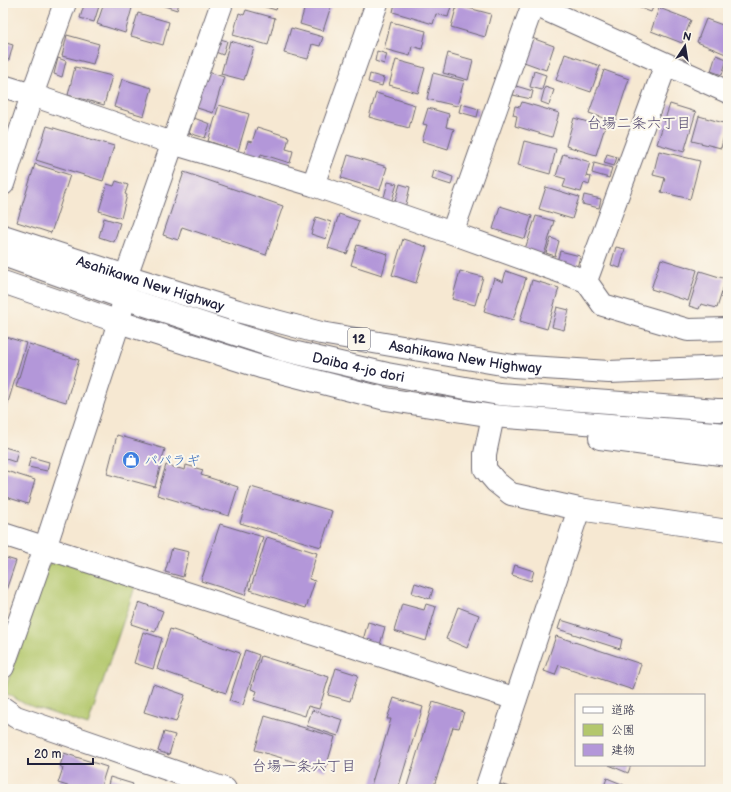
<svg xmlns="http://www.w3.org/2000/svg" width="731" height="792" font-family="'Balsamiq Sans','Klee One',sans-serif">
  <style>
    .green { fill: #b3c76c; stroke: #6a7454 }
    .building { fill: #b397d9 }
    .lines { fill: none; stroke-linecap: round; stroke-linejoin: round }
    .minor-casing { stroke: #6c6770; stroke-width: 24 }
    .highway-casing { stroke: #6c6770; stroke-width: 24 }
    .minor { stroke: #fff; stroke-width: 22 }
    .highway { stroke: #fff; stroke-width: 22 }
    .labels { text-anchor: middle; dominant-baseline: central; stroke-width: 4; stroke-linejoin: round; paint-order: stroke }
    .shield { fill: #fbf7ec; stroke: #636270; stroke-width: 1 }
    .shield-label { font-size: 13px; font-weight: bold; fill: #22223b }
    .street-label { font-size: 14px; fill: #22223b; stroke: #fbf7ec }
    .shop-label { font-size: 14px; fill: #366cbe; stroke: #fbf7ec; text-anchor: start }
    .neighbourhood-label { font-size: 15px; fill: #554b72; stroke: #fbf7ec }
  </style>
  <rect width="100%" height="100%" fill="#fbf7ec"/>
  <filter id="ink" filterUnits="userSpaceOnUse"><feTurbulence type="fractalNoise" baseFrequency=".025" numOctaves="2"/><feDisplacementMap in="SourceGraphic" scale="8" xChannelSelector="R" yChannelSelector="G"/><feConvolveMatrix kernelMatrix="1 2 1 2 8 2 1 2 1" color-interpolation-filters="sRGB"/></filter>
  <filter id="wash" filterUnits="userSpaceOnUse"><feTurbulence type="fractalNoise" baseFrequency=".012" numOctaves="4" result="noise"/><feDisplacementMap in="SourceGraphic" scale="16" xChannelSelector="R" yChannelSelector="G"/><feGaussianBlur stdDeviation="0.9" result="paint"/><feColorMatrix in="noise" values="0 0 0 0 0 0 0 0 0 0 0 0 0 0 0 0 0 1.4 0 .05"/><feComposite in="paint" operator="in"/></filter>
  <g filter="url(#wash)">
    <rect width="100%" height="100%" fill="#f6e8d2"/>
    <path class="green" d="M60,561L135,587L88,725L25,704L4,692L48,565Z"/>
    <g id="blocks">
      <path class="building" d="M77,3H100L94,22L80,18L84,5Z
        M104,3H114L132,8L125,33L97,24Z
        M155,3H179L177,10Z
        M252,3H278L276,10Z
        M306,3H332L323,31L300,24Z
        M395,3H452L448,17L436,14L433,24L393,12Z
        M611,3H622L620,7Z
        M627,3H655L651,12Z
        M457,5L491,14L485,37L451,27Z
        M659,8L691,20L682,43L651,31Z
        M246,10L275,18L268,45L233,35L239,13L244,15Z
        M138,13L169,22L163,45L131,36Z
        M706,19L728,27V55L697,42Z
        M391,22L426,31L422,49L412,46L410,56L384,49Z
        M291,28L323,37L320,46L312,44L308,59L284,53Z
        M67,35L99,44L93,64L62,56Z
        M217,38L227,41L223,55L213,51Z
        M532,38L554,46L546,70L524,62Z
        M230,41L254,48L244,80L221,74Z
        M3,42L13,45L9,60L3,59Z
        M377,51L387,54L384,64L375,61Z
        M448,53L473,60L468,80L443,73Z
        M565,54L600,66L591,92L556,80Z
        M716,55L727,59L722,75L711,71Z
        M58,58L66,61L62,77L54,74Z
        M396,60L425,68L418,93L389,85Z
        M75,67L112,76L104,105L68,95Z
        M604,70L629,79L615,122L589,113Z
        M205,71L224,77L213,113L194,107Z
        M534,71L546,75L542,90L530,87Z
        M433,73L464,81L457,106L427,99Z
        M370,74L384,78L382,86L368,82Z
        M122,79L152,88L144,116L114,107Z
        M516,86L533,91L531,99L513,95Z
        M545,87L554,90L549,105L541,102Z
        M376,93L415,105L409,128L369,117Z
        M522,102L559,113L552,137L515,126L517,116L513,115L515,106L520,107Z
        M461,104L479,109L477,117L459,112Z
        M670,104L696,112L684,152L657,144Z
        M219,105L249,114L238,151L208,141Z
        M428,108L449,114L446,127L454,129L448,149L422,141L427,125L423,124Z
        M699,116L727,124L721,148L692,141Z
        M194,118L210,124L205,138L189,133Z
        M574,118L605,127L596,155L566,146Z
        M47,126L114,146L103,181L36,160Z
        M257,127L289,137L286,149L293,151L290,163L261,154L260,159L244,154L248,141L252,142Z
        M524,141L556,149L550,174L518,165Z
        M659,151L700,161L690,199L661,192L665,178L653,175Z
        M563,154L590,162L586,176L591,177L589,185L584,183L581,192L563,187L566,179L556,176Z
        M607,154L617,157L614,166L604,163Z
        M348,155L387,167L380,190L341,178Z
        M594,163L612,168L609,178L592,173Z
        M35,164L70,175L51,233L17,222Z
        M434,170L453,177L451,185L432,179Z
        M184,172L283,206L266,255L182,227L178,240L163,235Z
        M116,181L128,185L125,194L127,195L121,218L99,211L107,184L114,186Z
        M388,182L397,184L391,203L383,201Z
        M400,184L410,187L405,208L394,205Z
        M546,187L579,197L572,219L539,209Z
        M584,195L601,199L599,208L582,204Z
        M500,206L532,216L525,239L493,229Z
        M339,214L359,221L347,254L328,248Z
        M536,216L554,221L544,255L525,249Z
        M316,217L331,222L326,239L311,234Z
        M104,218L120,223L114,242L99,237Z
        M551,238L559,241L555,256L546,253Z
        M403,239L427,247L416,283L392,275Z
        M357,245L388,254L382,275L351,265Z
        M616,247L625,249L620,268L611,265Z
        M560,251L580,256L577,268L557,262Z
        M661,259L697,270L688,301L651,289Z
        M460,271L483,277L475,305L452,299Z
        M506,271L526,278L513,320L484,311L494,278L503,282Z
        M700,271L726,279L717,308L701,304L699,309L689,306Z
        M532,280L559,288L547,329L520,321Z
        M557,307L569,310L564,330L552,327Z
        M3,336L26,343L3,419Z
        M29,344L79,360L66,402L16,387Z
        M117,435L165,449L155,487L107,474Z
        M4,447L18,451L15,462L3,458Z
        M31,457L49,462L47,471L28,467Z
        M166,465L185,470L186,465L203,470L201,475L238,487L229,516L157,495Z
        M3,470L35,480L28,504L3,496Z
        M251,487L332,511L321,547L240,523Z
        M220,524L263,537L245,595L201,581Z
        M267,537L317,553L309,579L315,581L306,608L250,590Z
        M172,548L189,552L183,577L165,572Z
        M3,557L16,561L4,596L3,595Z
        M515,565L534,571L531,581L512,575Z
        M415,583L433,589L430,599L412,593Z
        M139,602L163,611L155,632L131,624Z
        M402,604L424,610L426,604L436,607L426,641L394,631Z
        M458,607L479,615L467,648L446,639Z
        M561,620L622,639L620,649L558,629Z
        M368,622L385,627L380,645L363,640Z
        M170,629L240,653L226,693L157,669Z
        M143,632L162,638L153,669L134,663Z
        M556,636L641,664L633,690L559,665L555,675L544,671Z
        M245,650L259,655L243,705L229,701Z
        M261,656L329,677L319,709L308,706L305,716L254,700L257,691L251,689Z
        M336,668L358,675L350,701L328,695Z
        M153,684L185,695L176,722L144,712Z
        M394,698L423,707L398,789H370L391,719H387Z
        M433,702L464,712L459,728L453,727L433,789H406Z
        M312,710L343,720L338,736L307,726Z
        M265,716L335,737L325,771L255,750Z
        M164,732L175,735L169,755L158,751Z
        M64,753L107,767L100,789H77L58,783L63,768L60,766Z
        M609,765H631L628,773Z
        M110,777L133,784L131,789H107Z
        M607,778L624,785L623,789H603Z
        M500,784L515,789H499Z"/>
    </g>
  </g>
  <g filter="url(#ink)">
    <use href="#blocks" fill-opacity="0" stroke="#6c6770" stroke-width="1"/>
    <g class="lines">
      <defs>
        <path id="minor" d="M531,3L728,92
          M666,64L586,281L603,305L688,330L728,329
          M3,86L32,95L172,143L313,185L452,233L586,281
          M3,184L32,95L65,3
          M313,185L377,3
          M452,233L533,4
          M493,416L485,454V469L496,482L511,494L579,509L728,531
          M3,534L516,699
          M3,667L45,548L119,322L124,298L126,276L222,3
          M3,708L16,717L225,789
          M486,789L579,509"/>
        <g id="highway">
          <path id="s1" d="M3,236L126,276L238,311L321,333L513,366L609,372L728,367"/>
          <path id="s2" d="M3,255L124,298L284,350L387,374L499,394L717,410H728"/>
          <path d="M3,282L119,322L261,367L386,399L493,416L728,434"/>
          <path d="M600,438L728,455"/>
        </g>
      </defs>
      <use href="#minor" class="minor-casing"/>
      <use href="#highway" class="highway-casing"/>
      <use href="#minor" class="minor"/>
      <use href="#highway" class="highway"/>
    </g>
  </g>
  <defs>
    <symbol id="shop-disc" viewBox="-11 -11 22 22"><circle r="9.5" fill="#3f7fe0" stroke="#fbf7ec"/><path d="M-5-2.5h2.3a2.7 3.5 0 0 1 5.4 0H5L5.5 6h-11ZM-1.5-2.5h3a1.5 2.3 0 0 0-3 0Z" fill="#fff"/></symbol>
  </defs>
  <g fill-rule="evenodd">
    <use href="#shop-disc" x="121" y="450" width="20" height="20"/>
  </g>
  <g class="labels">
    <rect class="shield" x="348" y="328" width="22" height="22" rx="3"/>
    <g class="shield-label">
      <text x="359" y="339">12</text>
    </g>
    <g class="street-label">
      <text stroke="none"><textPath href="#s1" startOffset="155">Asahikawa New Highway</textPath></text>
      <text stroke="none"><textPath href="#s1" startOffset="479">Asahikawa New Highway</textPath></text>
      <text stroke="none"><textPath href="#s2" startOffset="373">Daiba 4-jo dori</textPath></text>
    </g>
    <g class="shop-label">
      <text x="144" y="460">パパラギ</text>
    </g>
    <g class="neighbourhood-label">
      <text x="639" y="123">台場二条六丁目</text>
      <text x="304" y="766">台場一条六丁目</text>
    </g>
  </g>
  <rect width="731" height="792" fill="none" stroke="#fbf7ec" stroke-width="16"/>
  <rect x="575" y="694" width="130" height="72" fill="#fbf7ec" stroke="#a4a2a5"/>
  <rect x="583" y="707" width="20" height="6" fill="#ffffff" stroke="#a4a2a5"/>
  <text x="611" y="714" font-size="12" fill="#22223b">道路</text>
  <rect x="583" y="724" width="20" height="12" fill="#b3c76c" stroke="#a4a2a5"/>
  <text x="611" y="734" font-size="12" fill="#22223b">公園</text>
  <rect x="583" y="744" width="20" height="12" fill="#b397d9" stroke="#a4a2a5"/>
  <text x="611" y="754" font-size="12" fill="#22223b">建物</text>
  <g transform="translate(685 46) rotate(12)" stroke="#fbf7ec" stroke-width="3" paint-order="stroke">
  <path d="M0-3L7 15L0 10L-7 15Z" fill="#22223b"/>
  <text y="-6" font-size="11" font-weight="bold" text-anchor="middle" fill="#22223b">N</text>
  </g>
  <path d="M28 758v6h65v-6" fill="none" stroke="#22223b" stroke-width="2"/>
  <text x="34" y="758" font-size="12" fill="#22223b" stroke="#fbf7ec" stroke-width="3" paint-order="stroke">20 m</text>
</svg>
